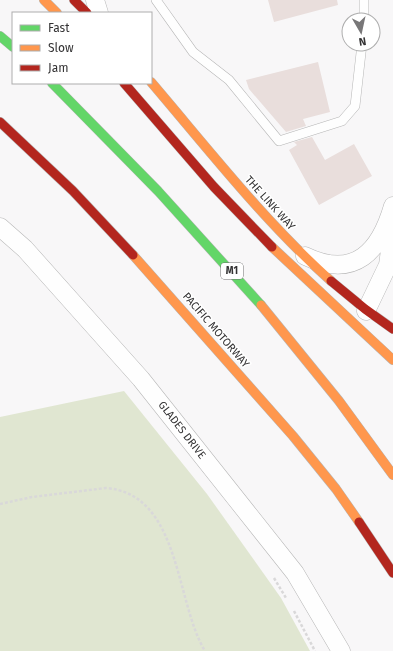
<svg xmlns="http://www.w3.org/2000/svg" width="393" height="651" font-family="'Fira Sans',sans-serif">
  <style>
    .green { fill: #e0e6d1 }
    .building { fill: #e9dedc }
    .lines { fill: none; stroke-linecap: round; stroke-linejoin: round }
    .lane-casing { stroke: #b6b6b6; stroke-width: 10 }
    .street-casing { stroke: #b6b6b6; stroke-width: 19 }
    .fast-casing { stroke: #b6b6b6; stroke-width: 10 }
    .slow-casing { stroke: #b6b6b6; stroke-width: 10 }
    .jam-casing { stroke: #b6b6b6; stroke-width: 10 }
    .path { stroke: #d9d8d9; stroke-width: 2.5; stroke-dasharray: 3 2; stroke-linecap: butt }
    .lane { stroke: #fefefe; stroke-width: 9 }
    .street { stroke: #fefefe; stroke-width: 18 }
    .fast { stroke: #63d668; stroke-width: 9 }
    .slow { stroke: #ff974d; stroke-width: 9 }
    .jam { stroke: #b3261e; stroke-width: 9 }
    .labels { text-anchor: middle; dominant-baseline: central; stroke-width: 3; stroke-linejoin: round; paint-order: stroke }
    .shield { fill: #fff; stroke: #707070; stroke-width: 1 }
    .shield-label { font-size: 10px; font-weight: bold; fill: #333233 }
    .street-label { font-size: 11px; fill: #333233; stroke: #fff }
  </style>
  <rect width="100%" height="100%" fill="#f8f7f8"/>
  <path class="green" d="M124,391L207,494L281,598L310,651H0V417Z"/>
  <path class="building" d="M268,0H337L338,5L274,22Z
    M318,62L330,112L303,119L306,126L286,132L249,89L246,80Z
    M312,137L325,160L354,144L372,176L319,205L289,150L297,145L294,142Z"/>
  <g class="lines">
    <defs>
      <path id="lane" d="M156,0L193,52L229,80L279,141L342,121L355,106L362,44
        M364,20V0"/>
      <path id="street" d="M95,0L99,13
        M0,227L25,249L141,379L295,573L341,651
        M305,256C355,280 380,251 393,206
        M366,311L388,265L393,228"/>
      <path id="fast" d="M0,36L13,47
        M52,83L158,191L261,305"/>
      <path id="slow" d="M44,0L57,13
        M151,82C209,150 264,221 331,281
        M272,247L393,360
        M133,255L293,436L336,489L359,522
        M261,305L339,401L393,475"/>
      <path id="jam" d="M74,0L87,13
        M124,83L214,187L272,247
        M0,122L73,191L133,255
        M331,281L365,309L393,329
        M359,522L393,573"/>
    </defs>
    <use href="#lane" class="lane-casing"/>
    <use href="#street" class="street-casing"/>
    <use href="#fast" class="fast-casing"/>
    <use href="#slow" class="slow-casing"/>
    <use href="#jam" class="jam-casing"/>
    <path class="path" d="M0,504L32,497L106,488C181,494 175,602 205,651
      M274,578L286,598
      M294,611L315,651"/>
    <use href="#lane" class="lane"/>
    <use href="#street" class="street"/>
    <use href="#fast" class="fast"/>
    <use href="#slow" class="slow"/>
    <use href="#jam" class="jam"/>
  </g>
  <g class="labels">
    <rect class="shield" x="221" y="263" width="22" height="16" rx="3"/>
    <g class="shield-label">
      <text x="232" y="271">M1</text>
    </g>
    <g class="street-label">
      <text transform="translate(270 203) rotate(48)">THE LINK WAY</text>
      <text transform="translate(216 330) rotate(49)">PACIFIC MOTORWAY</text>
      <text transform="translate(182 430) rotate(52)">GLADES DRIVE</text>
    </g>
  </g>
  <rect x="12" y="12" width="140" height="72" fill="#ffffff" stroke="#adadad"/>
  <rect x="20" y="25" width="20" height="6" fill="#63d668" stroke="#adadad"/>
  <text x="48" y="32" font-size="12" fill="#333233">Fast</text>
  <rect x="20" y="45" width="20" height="6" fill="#ff974d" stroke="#adadad"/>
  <text x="48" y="52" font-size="12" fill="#333233">Slow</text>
  <rect x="20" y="65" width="20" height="6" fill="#b3261e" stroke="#adadad"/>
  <text x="48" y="72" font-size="12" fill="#333233">Jam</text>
  <g transform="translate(361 32) rotate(171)"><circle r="19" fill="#ffffff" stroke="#adadad"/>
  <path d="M0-3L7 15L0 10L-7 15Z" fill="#787778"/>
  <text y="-6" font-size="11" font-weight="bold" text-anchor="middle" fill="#333233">N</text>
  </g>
</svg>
